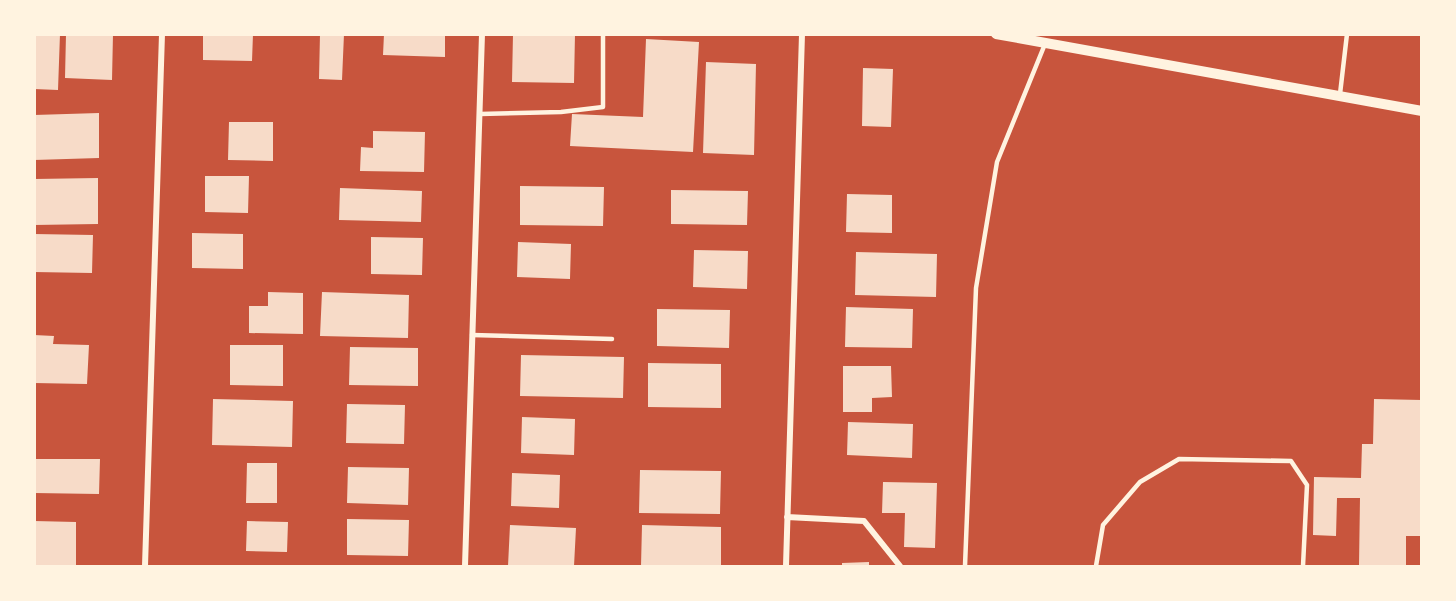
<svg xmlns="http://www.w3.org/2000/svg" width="1456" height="601" font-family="'Fira Sans',sans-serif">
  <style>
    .building { fill: #f7dbc8 }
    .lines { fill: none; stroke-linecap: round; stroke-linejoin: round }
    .service { stroke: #fff3e0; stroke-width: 4.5 }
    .minor { stroke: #fff3e0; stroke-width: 6 }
    .tertiary { stroke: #fff3e0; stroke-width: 10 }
  </style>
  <rect width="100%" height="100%" fill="#c8553d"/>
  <path class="building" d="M34,34H60L58,90L34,89Z
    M66,34H113L112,80L65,78Z
    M203,34H253L252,61L203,60Z
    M320,34H344L342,80L319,79Z
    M384,34H445V57L383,55Z
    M513,34H575L574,83L512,82Z
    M646,39L699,42L693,152L570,146L572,114L643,117Z
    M706,62L756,64L754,155L703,153Z
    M863,68L893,69L891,127L862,126Z
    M99,113V158L34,160V115Z
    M229,122H273V161L228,160Z
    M373,131L425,132L424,172L360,171L361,147L373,148Z
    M205,176H249L248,213L205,212Z
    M98,178V224L34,225V179Z
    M520,186L604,187L603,226L520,225Z
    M340,188L422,191L421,222L339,220Z
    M671,190L748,191L747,225L671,224Z
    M847,194L892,195V233L846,232Z
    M192,233L243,234V269L192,268Z
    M34,234L93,235L92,273L34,272Z
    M371,237L423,238L422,275L371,274Z
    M518,242L571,244L570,279L517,277Z
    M694,250L748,251L747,289L693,287Z
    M856,252L937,254L936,297L855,295Z
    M268,292L303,293V334L249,333V306H268Z
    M322,292L409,295L408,338L320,336Z
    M846,307L913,309L912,348L845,347Z
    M657,309L730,310L729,348L657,346Z
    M34,335L54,336L53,344L89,345L87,384L34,383Z
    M230,345H283V386L230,385Z
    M350,347L418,348V386L349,385Z
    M521,355L624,357L623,398L520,396Z
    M648,363L721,364V408L648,407Z
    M843,366H891L892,397L872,398V412H843Z
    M213,399L293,401L292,447L212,445Z
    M1374,399L1422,400V536H1406V566H1359L1360,498H1337L1336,536L1313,535L1314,477L1361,478L1362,444H1373Z
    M347,404L405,405L404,444L346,443Z
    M522,417L575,419L574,455L521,453Z
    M848,422L913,424L912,458L847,455Z
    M34,459H100L99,494L34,493Z
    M247,463H277V503H246Z
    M348,467L409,468L408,505L347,503Z
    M640,470L721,471L720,514L639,513Z
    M512,473L560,475L559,508L511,506Z
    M883,482L937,483L935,548L904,547L905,513H882Z
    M347,519L409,520L408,556L347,555Z
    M34,521L76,522V566H34Z
    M247,521L288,522L287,552L246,551Z
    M510,525L576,528L574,566H508Z
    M642,525L721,527V566H641Z
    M869,562V566H842V563Z"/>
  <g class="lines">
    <path class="service" d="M1340,94L1347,34
      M480,114L561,112L603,107V34
      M472,335L612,339
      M965,566L976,288L997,162L1045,44
      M1096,566L1103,525L1140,482L1179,459L1291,461L1307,485L1303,566"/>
    <path class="minor" d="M787,517L864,521L900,566
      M145,566L162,34
      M465,566L482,34
      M786,566L802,34"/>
    <path class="tertiary" d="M996,34L1422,111"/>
  </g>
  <rect width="1456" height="601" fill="none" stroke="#fff3e0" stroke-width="72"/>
</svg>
